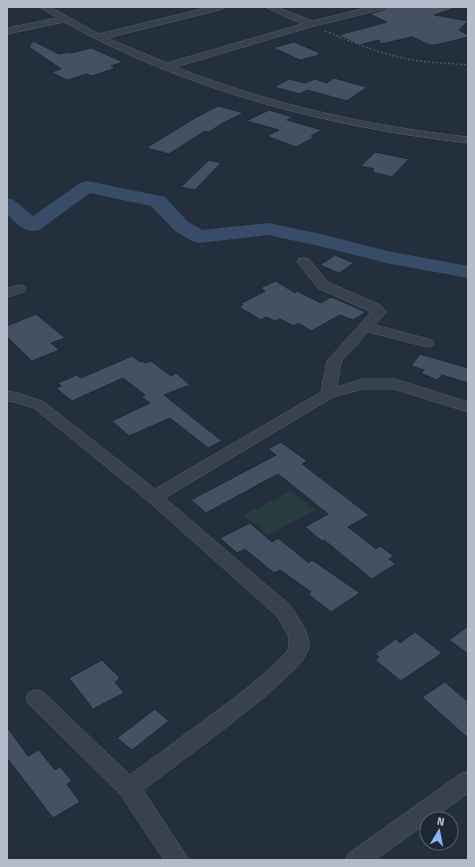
<svg xmlns="http://www.w3.org/2000/svg" width="475" height="867" font-family="'Fira Sans',sans-serif">
  <style>
    .green { fill: #263c3f }
    .lines { fill: none; stroke-linecap: round; stroke-linejoin: round }
    .river { fill: #394c67; fill-rule: evenodd }
    .building { fill: #455162; stroke: #1f2835 }
    .street-casing { stroke: #565f6c; stroke-width: 1 }
    .path { stroke: #44595c; stroke-width: 1.5; stroke-dasharray: 2 2; stroke-linecap: butt }
    .street { fill: #38414e; fill-rule: evenodd }
  </style>
  <rect width="100%" height="100%" fill="#242f3e"/>
  <path class="green" d="M291,491L316,510L268,535L244,515Z"/>
  <g class="lines">
    <path class="river" d="M87,181L165,197L188,222L203,230L268,223L321,234L387,251L468,266V278L386,263L319,246L268,235L199,243L192,241L174,230L151,206L90,193L39,230C25,234 17,224 7,214V198L14,200L33,216L80,183Z"/>
  </g>
  <path class="building" d="M386,7H452V9L434,15L468,21L459,30L468,35V37L436,45H430L412,37L381,44L379,40L359,45L339,35L387,22L369,14L384,10Z
    M33,41L59,54L69,52L71,53L91,48L123,62L111,66L116,68L92,76L87,74L67,80L51,72L61,69L29,47Z
    M294,42L320,53L318,54L320,55L300,60L273,48Z
    M334,78L367,87L347,101L307,90L300,94L274,87L289,79L305,83L315,79L327,83Z
    M218,106L244,113L223,123L209,132L205,131L169,154L146,148L195,118Z
    M269,110L292,117L287,120L322,130L311,136L315,137L296,147L267,136L279,130L246,121Z
    M375,152L409,159L392,177L372,172L374,169L361,166Z
    M209,160L221,163L195,190L181,187Z
    M335,255L354,263L339,273L320,265Z
    M276,281L295,293L297,291L321,303L331,297L366,312L353,320L340,315L311,331L298,323L294,326L280,319L275,321L266,317L261,320L239,307L243,305L240,304L265,291L260,288Z
    M36,314L65,338L51,343L59,350L32,361L7,337V326Z
    M420,354L468,368V383L442,375L437,380L421,373L424,370L411,366Z
    M132,356L140,362L142,361L145,363L151,361L171,376L176,373L190,385L164,395L222,441L208,448L170,418L129,436L112,421L150,403L142,397L145,395L123,378L72,401L56,388L61,386L58,383L77,375L81,378Z
    M281,442L307,461L302,464L369,515L348,527L376,549L380,546L394,556L389,559L396,564L372,579L324,540L322,541L305,527L328,514L278,474L206,513L191,500L276,455L268,449Z
    M250,523L272,542L278,538L309,563L312,560L360,593L331,612L308,594L311,592L280,570L274,573L245,549L237,553L220,538Z
    M468,626V654L449,640Z
    M415,632L442,653L401,681L375,660L379,657L375,654L396,639L400,643Z
    M102,660L120,678L115,682L124,693L93,709L69,678Z
    M445,682L468,702V738L422,697Z
    M155,709L169,721L132,750L117,738Z
    M7,727L28,756L39,750L55,770L60,767L72,781L67,784L80,802L53,818L7,758Z"/>
  <g class="lines">
    <defs>
      <path id="street" d="M40,7H50L99,34L209,7H224L223,9L107,38L167,63L302,24L265,7H277L312,21L370,7H385L384,9L314,26L176,67C269,104 368,126 468,137V143C328,127 188,91 64,22L7,34V28L57,18Z
        M304,258L309,259L328,282L380,305L386,312L375,325L432,340L434,343L432,346L427,347L368,332L341,362L337,387L362,379H395L468,402V412L394,389H363L333,397L165,498L291,606L306,631L309,642V648L304,658L297,667L267,695L219,733L143,790L189,860H164L121,795L29,704L26,698L29,692L36,690L43,692L130,775L237,696L273,666L288,650L289,637L277,616L148,501L34,408L11,401H7V391L18,393L44,402L155,489L321,392L327,361L371,312L318,288L297,262L299,259Z
        M19,285L24,286L26,289L24,292L7,297V289Z
        M468,772V793L432,819H427V823L375,860H345L349,853L460,774Z"/>
    </defs>
    <use href="#street" class="street-casing"/>
    <path class="path" d="M325,31C352,42 378,53 407,59C427,63 448,63 468,65"/>
    <use href="#street" class="street"/>
  </g>
  <rect width="475" height="867" fill="none" stroke="#b4bcc9" stroke-width="16"/>
  <g transform="translate(439 831) rotate(10)"><circle r="19" fill="#1d2633" stroke="#59626f"/>
  <path d="M0-3L7 15L0 10L-7 15Z" fill="#8ab4f8"/>
  <text y="-6" font-size="11" font-weight="bold" text-anchor="middle" fill="#b4bcc9">N</text>
  </g>
</svg>
